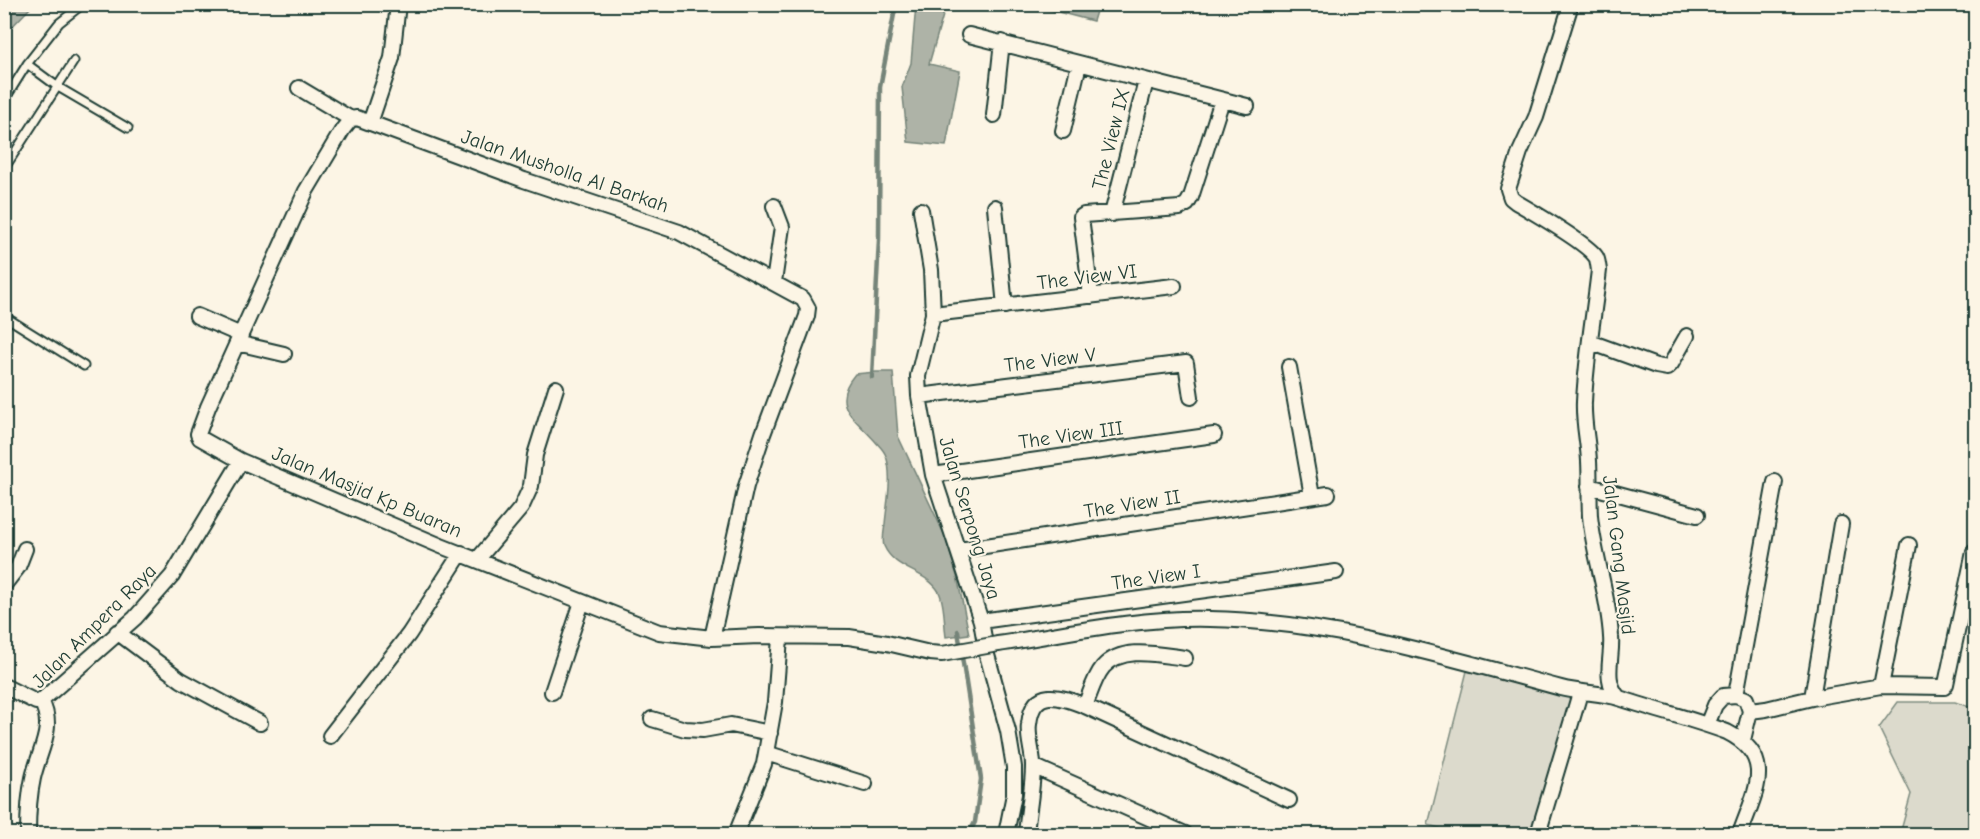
<svg xmlns="http://www.w3.org/2000/svg" width="1980" height="839" font-family="'Comic Neue',sans-serif">
  <style>
    .green { fill: #dcdacc; stroke: #7e8c80; stroke-width: 1.5 }
    .water { fill: #aeb3a7; stroke: #758479; stroke-width: 1.5 }
    .lines { fill: none; stroke-linecap: round; stroke-linejoin: round }
    .stream { stroke: #758479; stroke-width: 4.5 }
    .service-casing { stroke: #1f3d34; stroke-width: 11 }
    .minor-casing { stroke: #1f3d34; stroke-width: 18 }
    .service { stroke: #fcf5e5; stroke-width: 7 }
    .minor { stroke: #fcf5e5; stroke-width: 14 }
    .minor-bridge-casing { stroke: #1f3d34; stroke-width: 18; stroke-linecap: butt }
    .minor-bridge { stroke: #fcf5e5; stroke-width: 14 }
    .labels { text-anchor: middle; dominant-baseline: central; stroke-width: 4.5; stroke-linejoin: round; paint-order: stroke }
    .street-label { font-size: 20px; fill: #1f3d34; stroke: #fcf5e5 }
  </style>
  <rect width="100%" height="100%" fill="#fcf5e5"/>
  <filter id="ink" filterUnits="userSpaceOnUse"><feTurbulence type="fractalNoise" baseFrequency=".0167" numOctaves="2"/><feDisplacementMap in="SourceGraphic" scale="12" xChannelSelector="R" yChannelSelector="G"/><feConvolveMatrix kernelMatrix="1 2 1 2 8 2 1 2 1" color-interpolation-filters="sRGB"/></filter>
  <g filter="url(#ink)">
    <path class="green" d="M1467,671L1572,698L1533,834H1461L1428,825Z
      M1898,702H1955L1975,709V834H1900L1911,794L1879,728Z"/>
    <path class="water" d="M5,4L33,5L5,34L4,5Z
      M916,5H946L929,64L960,71L946,146L908,142L902,87L911,63Z
      M1031,5H1098L1093,21Z
      M876,372H893L898,436L945,536L957,576L969,634L946,637C944,624 945,604 939,592C926,570 895,571 884,546C882,540 884,531 885,524C887,502 893,476 886,456C884,450 879,446 875,441C854,417 829,405 855,374Z"/>
    <g class="lines">
      <path class="stream" d="M872,377L879,239L880,87L896,4
        M958,631L981,779L975,822L969,834"/>
      <defs>
        <path id="service" d="M27,64L58,87L128,128
          M4,101L27,64L59,23L83,4
          M4,169L74,61
          M4,316L84,366"/>
        <path id="minor" d="M1571,4L1536,117L1520,152L1508,189L1511,198L1516,202C1533,212 1587,243 1596,257C1598,260 1598,266 1599,270C1594,314 1586,358 1584,402C1583,422 1588,441 1589,461C1590,479 1589,498 1590,516C1594,557 1609,596 1611,637C1613,658 1602,680 1619,698
          M969,35L1247,106
          M299,88L351,119
          M994,115L1002,42
          M370,123L392,58L398,4
          M1063,131L1079,64
          M774,206L782,227L774,282
          M995,207L1005,306
          M921,210L931,270L933,314L918,376L919,396L933,475L981,621L987,655L1008,731L1014,767V794L1006,834
          M1112,214L1146,81
          M1091,296L1081,217L1084,215L1180,208L1187,204L1191,197L1222,100
          M933,314L1174,286
          M197,316L241,335
          M1590,342L1656,366L1667,368L1671,364L1687,336
          M237,343L284,354
          M1289,367L1312,496
          M919,396L1186,363L1191,397
          M933,475L1214,435
          M1589,486L1697,515
          M1841,524L1812,698L1881,686L1944,687L1946,684L1974,552
          M959,550L1328,494
          M477,560L521,508L531,486L535,455L556,388
          M4,585L18,567L25,549
          M981,621L1336,572
          M117,632L181,680L260,723
          M712,638L746,486L763,434L807,316L808,308L803,299L679,232L524,180L357,118L351,119L343,129L306,191L208,407L198,434L200,438L241,461L441,546L659,632L712,638L759,636L849,637L887,643L930,653L942,654
          M998,644C1068,633 1139,617 1210,619C1330,621 1446,657 1561,688C1580,693 1602,693 1619,698C1655,710 1692,719 1727,732C1778,758 1754,793 1740,834
          M4,686L36,702L41,701
          M1881,686L1909,545
          M552,692L582,602
          M1736,695L1775,482
          M41,701L135,618L172,576L241,461
          M1085,706C1090,694 1094,678 1103,667C1123,645 1159,655 1185,658
          M1750,711L1766,709L1812,698
          M652,719L685,729L703,730L731,725L770,733
          M1707,725L1715,705L1723,696L1736,695L1746,699L1750,711L1743,740
          M330,736L409,634L461,553
          M766,753L865,784
          M1033,766L1185,834
          M28,834C28,816 29,796 33,778C39,750 56,728 41,701
          M736,834L764,764L775,702L780,638
          M1026,834C1028,812 1033,788 1033,765C1033,752 1027,737 1029,724C1033,686 1060,696 1085,706L1289,800
          M1538,834L1580,693"/>
      </defs>
      <use href="#service" class="service-casing"/>
      <use href="#minor" class="minor-casing"/>
      <use href="#service" class="service"/>
      <use href="#minor" class="minor"/>
      <defs>
        <path id="minor-bridge" d="M942,654L998,644"/>
      </defs>
      <use href="#minor-bridge" class="minor-bridge-casing"/>
      <use href="#minor-bridge" class="minor-bridge"/>
    </g>
  </g>
  <g class="labels">
    <g class="street-label">
      <text transform="translate(1111 139) rotate(-76)">The View IX</text>
      <text transform="translate(565 171) rotate(19)">Jalan Musholla Al Barkah</text>
      <text transform="translate(1087 277) rotate(-7)">The View VI</text>
      <text transform="translate(1050 360) rotate(-7)">The View V</text>
      <text transform="translate(1071 435) rotate(-8)">The View III</text>
      <text transform="translate(367 492) rotate(23)">Jalan Masjid Kp Buaran</text>
      <text transform="translate(1132 504) rotate(-9)">The View II</text>
      <text transform="translate(970 518) rotate(73)">Jalan Serpong Jaya</text>
      <text transform="translate(1619 555) rotate(83)">Jalan Gang Masjid</text>
      <text transform="translate(1156 577) rotate(-8)">The View I</text>
      <text transform="translate(94 626) rotate(-45)">Jalan Ampera Raya</text>
    </g>
  </g>
  <rect width="1980" height="839" fill="none" stroke="#fcf5e5" stroke-width="24"/>
  <rect x="12" y="12" width="1956" height="815" fill="none" stroke="#1f3d34" stroke-width="2" filter="url(#ink)"/>
</svg>
